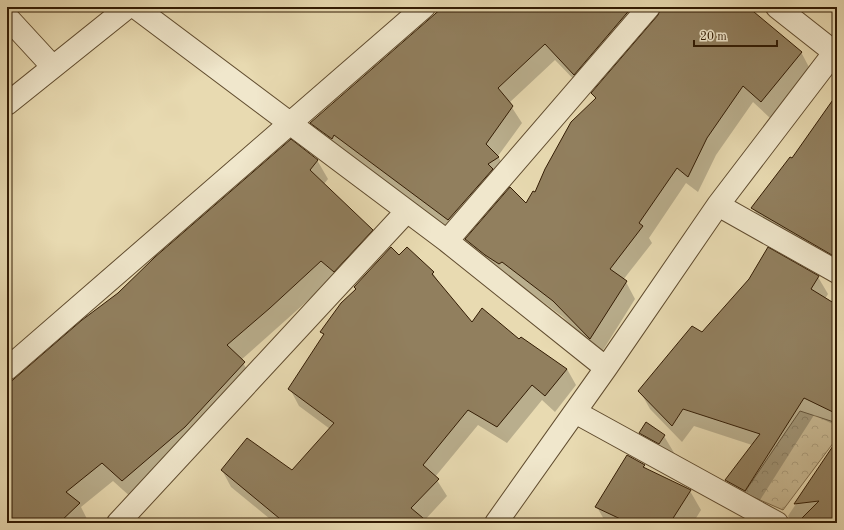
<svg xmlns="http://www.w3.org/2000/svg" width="844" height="530" font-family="'Old Standard TT',serif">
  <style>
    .forest { fill: url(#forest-crowns); stroke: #7e6b4c }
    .shadow { fill: #0003 }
    .building { fill: #917f5e; stroke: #331c04 }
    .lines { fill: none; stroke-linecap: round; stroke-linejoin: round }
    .minor-casing { stroke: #604c2f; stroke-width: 24 }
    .minor { stroke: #f0e7cc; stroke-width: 22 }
  </style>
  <defs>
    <pattern id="forest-crowns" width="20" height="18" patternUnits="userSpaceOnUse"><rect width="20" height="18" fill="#c9ba94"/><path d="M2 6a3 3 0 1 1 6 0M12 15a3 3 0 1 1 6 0" fill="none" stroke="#ad9f7e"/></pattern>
  </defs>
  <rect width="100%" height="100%" fill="#e8dab1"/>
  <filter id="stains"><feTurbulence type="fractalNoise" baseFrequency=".005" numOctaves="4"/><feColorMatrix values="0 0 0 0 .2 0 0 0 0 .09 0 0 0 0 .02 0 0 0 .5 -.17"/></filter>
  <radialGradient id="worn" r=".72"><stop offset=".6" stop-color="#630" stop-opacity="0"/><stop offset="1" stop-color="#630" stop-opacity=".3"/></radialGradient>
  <path class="forest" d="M800,411L837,423V438L783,510L744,493Z"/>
  <path class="shadow" d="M445,7H746L801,52L810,69L770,118L753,102L716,155L698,192L686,183L649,238L652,243L623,280L626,282L635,299L600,355L563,317L511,278L509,280L476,256L466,239L526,205L535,194L596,100L593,93L662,11H655L584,90L555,60L509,103L522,123L498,156L508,174L458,236L321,139L311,123Z
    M837,84V270L764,228L753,208L792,159L837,96L833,90Z
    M317,160L328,179L324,184L372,230L383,249L332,279L241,360L255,382L133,499L113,481L81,507L89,523H7V387Z
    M407,248L433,273L441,286L472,323L519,341L567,369L576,385L555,412L542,400L507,443L478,425L435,477L447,496L423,522V523H275L231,487L222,470L292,472L330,429L299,406L290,389L324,336L322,332L356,289L355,287L399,256Z
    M818,277L828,294L825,299L837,306V426L814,415L755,508L736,498L726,480L752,445L694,426L682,442L650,409L640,391L702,334Z
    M646,424L664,436L676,456L652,453L641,433Z
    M837,442V523H792L788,516Z
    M644,465L646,470L690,491L701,510L693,523H606L597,507Z"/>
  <path class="building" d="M443,7H632L574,75L545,44L498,88L513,106L486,144L499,157L488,164L493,169L448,220L334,135L332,139L310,123Z
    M661,7H748L802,52L761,102L743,86L707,138L688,177L677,168L639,223L643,226L610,269L627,281L590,339L553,301L502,262L499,264L485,255L465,239L510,187L526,203L533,191L535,192L545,169L571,122L596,98L591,93L658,15Z
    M837,94V258L751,208L790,157L792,158Z
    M291,139L318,160L310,170L373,230L334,272L321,261L270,308L227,345L245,362L185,427L122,481L102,463L66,492L80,503L59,523H7V385L82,320L118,293L155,257Z
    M391,247L399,255L407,247L434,272L432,274L472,322L482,308L519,339L521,337L567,369L545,396L532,385L497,427L468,410L423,465L439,479L411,508L429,523H285L221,470L247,438L292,470L334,423L288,389L324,334L320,332L341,303L356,289L354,287Z
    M768,247L819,276L811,289L837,305V414L804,398L745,491L725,480L760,434L683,409L672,426L638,391L692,326L702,332L749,279Z
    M646,422L665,435L659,444L639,433Z
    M837,440V523H797L819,501L794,504Z
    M627,455L645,465L643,467L691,490L670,523H629L595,507Z"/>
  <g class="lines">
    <defs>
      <path id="minor" d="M135,7L447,241L606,368
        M777,7L834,52
        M7,17L53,67
        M7,104L128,7
        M718,205L837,272
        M447,241L649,7
        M7,369L424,7
        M575,412L777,523
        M118,523L407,211
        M496,523L606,368L718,205L837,49"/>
    </defs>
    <use href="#minor" class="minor-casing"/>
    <use href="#minor" class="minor"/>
  </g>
  <rect width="844" height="530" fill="none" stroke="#e8dab1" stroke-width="24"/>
  <rect x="8" y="8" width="828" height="514" fill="none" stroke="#331c04" stroke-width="2"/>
  <rect x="12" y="12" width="820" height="506" fill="none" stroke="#331c04"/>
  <path d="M694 40v6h83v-6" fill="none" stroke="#331c04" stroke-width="2"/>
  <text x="700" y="40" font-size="12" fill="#331c04" stroke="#f0e7cc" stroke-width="3" paint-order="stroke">20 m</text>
  <rect width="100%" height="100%" filter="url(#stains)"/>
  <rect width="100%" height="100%" fill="url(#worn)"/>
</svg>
